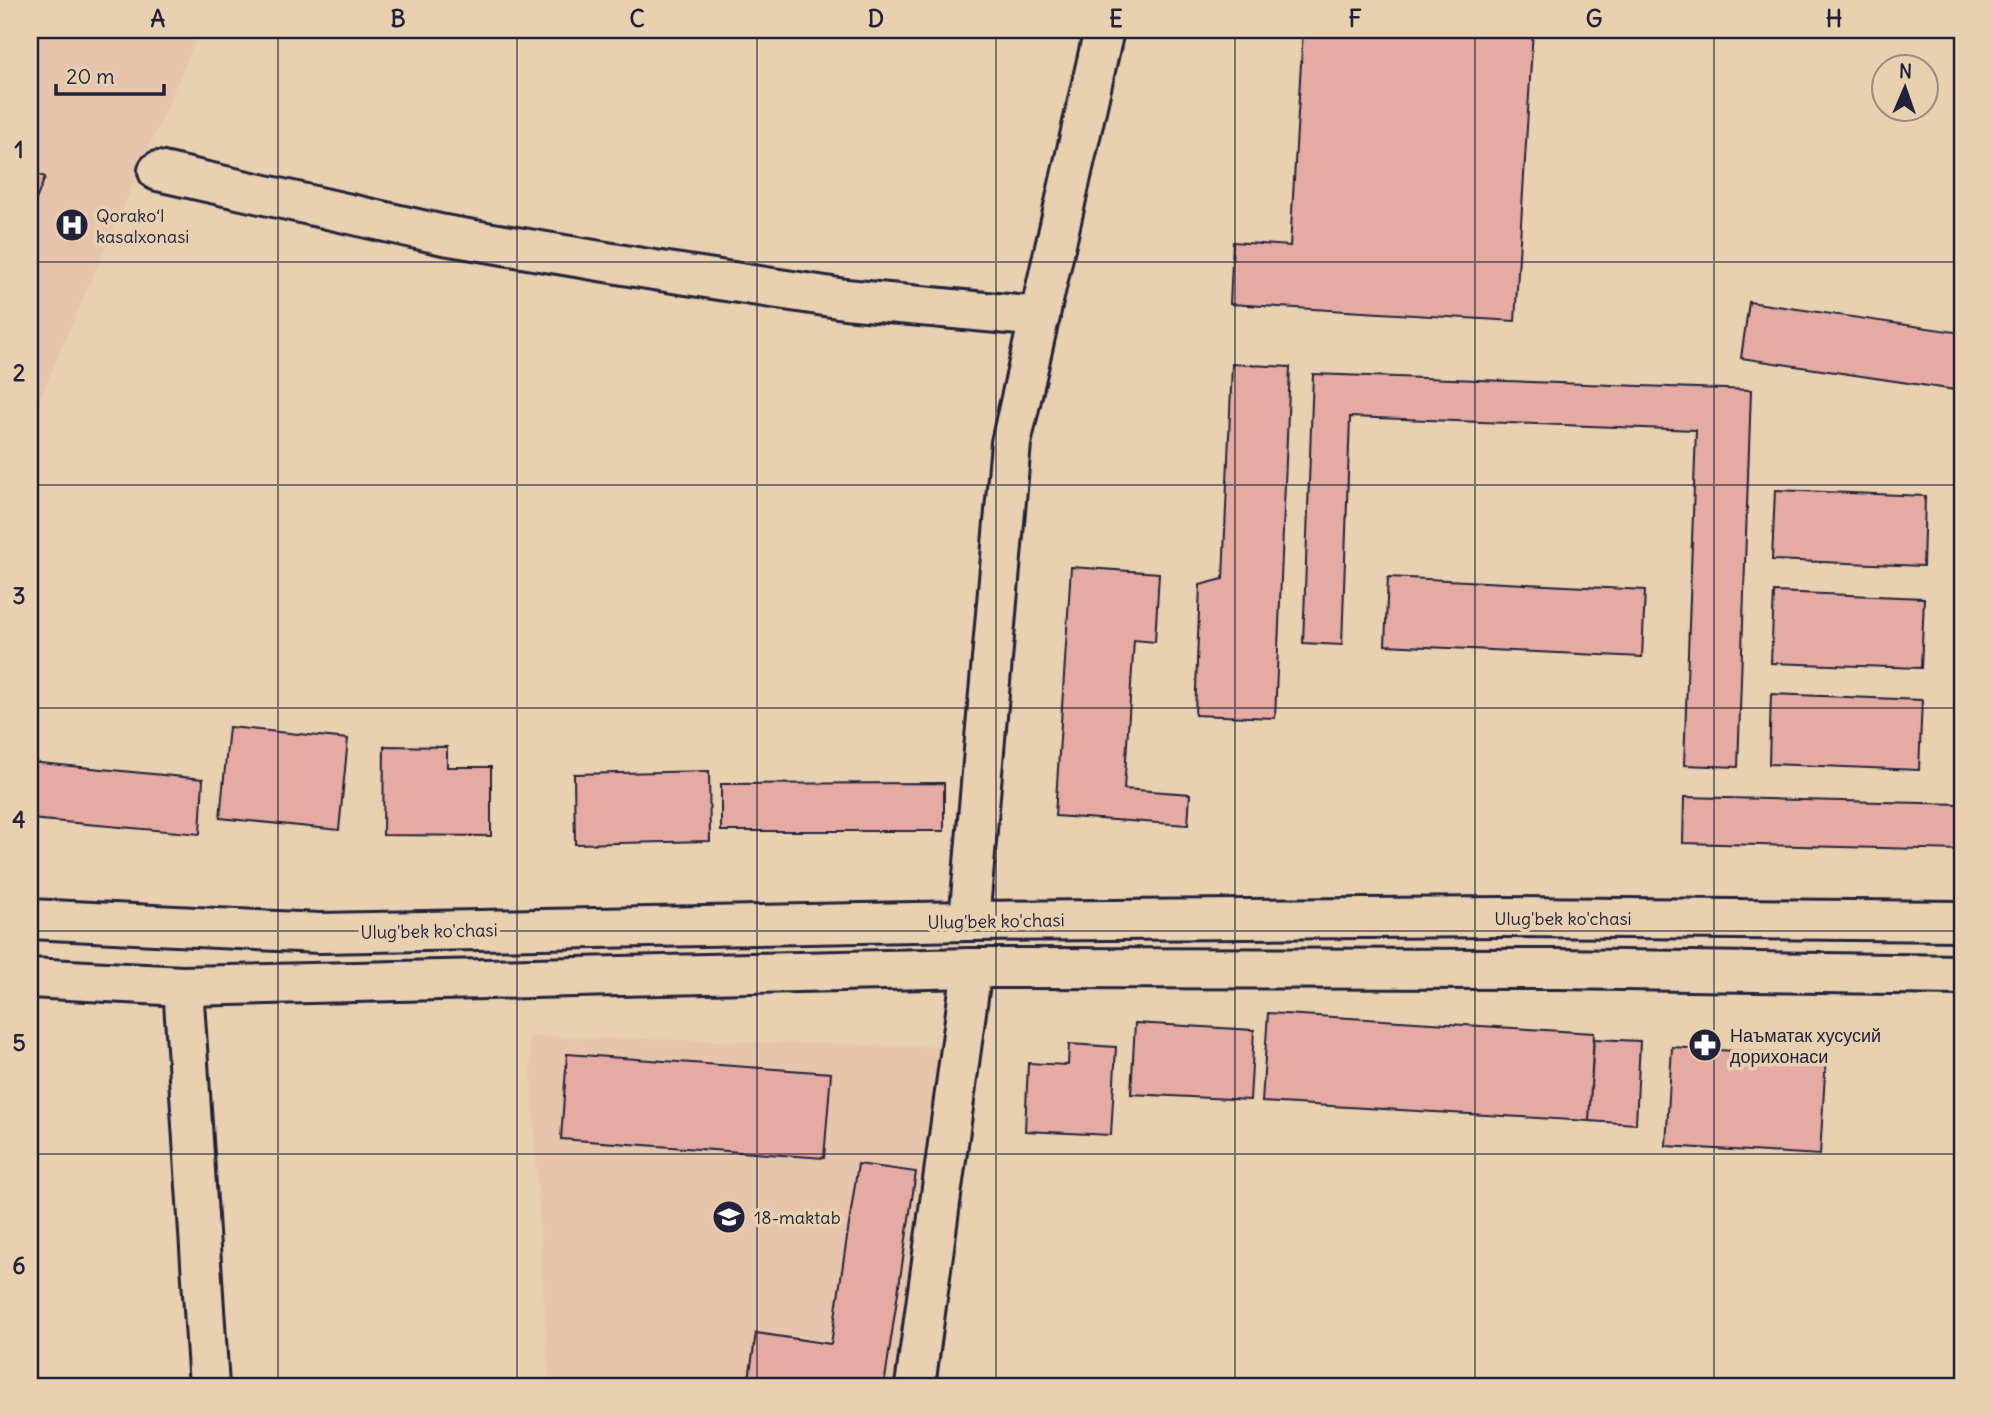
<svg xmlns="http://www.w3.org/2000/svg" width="1992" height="1416" font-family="Delius,sans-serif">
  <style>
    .built { fill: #e7c5ac }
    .building { fill: #e5aba2; stroke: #22223b; stroke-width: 2 }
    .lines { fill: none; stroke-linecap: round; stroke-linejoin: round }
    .minor-casing { stroke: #22223b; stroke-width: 44 }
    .major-casing { stroke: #22223b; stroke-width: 44 }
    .minor { stroke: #e8d0b0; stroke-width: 38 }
    .major { stroke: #e8d0b0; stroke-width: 38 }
    .grid { fill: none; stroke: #22223b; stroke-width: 2; stroke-opacity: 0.55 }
    .labels { text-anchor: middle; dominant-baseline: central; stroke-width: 7; stroke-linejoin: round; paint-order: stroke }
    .poi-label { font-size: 18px; fill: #22223b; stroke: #e8d0b0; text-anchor: start }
    .street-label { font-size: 18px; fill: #22223b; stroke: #e8d0b0 }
    .neatline { fill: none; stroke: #22223b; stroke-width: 2.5 }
    .grid-label { font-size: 23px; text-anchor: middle; font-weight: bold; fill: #22223b }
  </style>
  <rect width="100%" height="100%" fill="#e8d0b0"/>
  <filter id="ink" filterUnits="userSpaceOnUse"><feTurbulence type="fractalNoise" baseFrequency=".0143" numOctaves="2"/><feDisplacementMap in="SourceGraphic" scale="14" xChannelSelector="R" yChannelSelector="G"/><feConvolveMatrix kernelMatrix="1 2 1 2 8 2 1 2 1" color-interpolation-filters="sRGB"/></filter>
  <g filter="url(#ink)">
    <path class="built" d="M30,30H200L30,421Z
      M529,1036L941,1047L896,1386H549Z"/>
    <path class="building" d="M1303,30H1533L1515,321L1230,304L1233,242L1290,246Z
      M30,171L45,177L30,215Z
      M1749,302L1962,333V391L1741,358Z
      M1232,364L1290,367L1275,718L1195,715L1200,585L1223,579Z
      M1313,374L1751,390L1738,767L1684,765L1696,430L1350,417L1342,645L1303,643Z
      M1775,490L1925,496L1923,566L1772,560Z
      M1071,567L1159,573L1155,642L1134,640L1124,789L1190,794L1188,825L1055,816Z
      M1388,577L1645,590L1642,657L1385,645Z
      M1774,592L1924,598L1921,668L1771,663Z
      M1771,694L1922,700L1919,770L1769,764Z
      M229,727L348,739L339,830L220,818Z
      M384,746L447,747V767H491V836L383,835Z
      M30,762L203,779L200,834L30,819Z
      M709,771L710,841L575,844L574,774Z
      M944,783V831H721V784Z
      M1684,797L1962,804V850L1683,843Z
      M1268,1013L1594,1033L1589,1121L1262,1102Z
      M1135,1023L1254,1030L1250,1100L1131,1094Z
      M1594,1039L1640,1041L1636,1124L1589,1121Z
      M1069,1044L1116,1047L1111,1135L1025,1131L1028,1063L1068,1065Z
      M1672,1047L1826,1057L1820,1155L1666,1146Z
      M567,1054L831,1073L824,1158L561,1139Z
      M858,1164L916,1172L884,1386L748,1385L756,1333L831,1344Z"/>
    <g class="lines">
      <defs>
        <path id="minor" d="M158,171L444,235L654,270L845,299L1040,317
          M969,921L1011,443L1104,30
          M183,986L209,1386
          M915,1386L972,968"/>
        <path id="major" d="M30,919L319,933L969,921L1504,917L1962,921
          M30,978L183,986L972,968L1557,969L1962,975"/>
      </defs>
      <use href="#minor" class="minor-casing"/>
      <use href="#major" class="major-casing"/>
      <use href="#minor" class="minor"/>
      <use href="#major" class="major"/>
    </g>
  </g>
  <path class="grid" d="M278,30V1386M517,30V1386M757,30V1386M996,30V1386M1235,30V1386M1475,30V1386M1714,30V1386M30,262H1962M30,485H1962M30,708H1962M30,931H1962M30,1154H1962"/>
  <defs>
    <symbol id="hospital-disc" viewBox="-11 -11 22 22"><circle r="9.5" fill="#22223b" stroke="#e8d0b0"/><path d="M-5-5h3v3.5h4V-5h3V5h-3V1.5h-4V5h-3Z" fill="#fff"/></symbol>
    <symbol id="pharmacy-disc" viewBox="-11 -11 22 22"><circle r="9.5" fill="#22223b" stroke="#e8d0b0"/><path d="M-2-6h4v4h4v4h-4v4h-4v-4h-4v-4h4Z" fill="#fff"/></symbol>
    <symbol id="school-disc" viewBox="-11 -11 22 22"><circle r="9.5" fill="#22223b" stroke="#e8d0b0"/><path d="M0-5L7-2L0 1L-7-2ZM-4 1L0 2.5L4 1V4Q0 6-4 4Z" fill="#fff"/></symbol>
  </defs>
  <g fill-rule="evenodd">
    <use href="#hospital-disc" x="53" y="206" width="38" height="38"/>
    <use href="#pharmacy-disc" x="1686" y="1026" width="38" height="38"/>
    <use href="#school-disc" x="710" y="1198" width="38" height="38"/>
  </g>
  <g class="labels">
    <g class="poi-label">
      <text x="96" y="215">Qorako‘l<tspan x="96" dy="21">kasalxonasi</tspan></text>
      <text x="1730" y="1035">Наъматак хусусий<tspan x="1730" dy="21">дорихонаси</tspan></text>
      <text x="754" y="1217">18-maktab</text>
    </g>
    <g class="street-label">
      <text x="1563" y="918">Ulug'bek ko'chasi</text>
      <text transform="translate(996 921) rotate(-1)">Ulug'bek ko'chasi</text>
      <text transform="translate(429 931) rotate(-1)">Ulug'bek ko'chasi</text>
    </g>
  </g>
  <rect width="1992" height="1416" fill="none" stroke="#e8d0b0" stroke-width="77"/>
  <g transform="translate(1905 88) rotate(2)"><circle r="33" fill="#e8d0b0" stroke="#998a81" stroke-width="2"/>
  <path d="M0-5L12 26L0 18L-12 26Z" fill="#22223b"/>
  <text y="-10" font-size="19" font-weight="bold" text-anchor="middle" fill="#22223b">N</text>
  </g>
  <path d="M56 84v10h108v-10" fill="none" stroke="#22223b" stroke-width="3.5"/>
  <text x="66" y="84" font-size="21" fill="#22223b" stroke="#e8d0b0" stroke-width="5" paint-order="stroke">20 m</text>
  <rect x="38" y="38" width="1916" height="1340" class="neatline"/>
  <g class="grid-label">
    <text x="158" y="27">A</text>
    <text x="398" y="27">B</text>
    <text x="637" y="27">C</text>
    <text x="876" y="27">D</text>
    <text x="1116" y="27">E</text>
    <text x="1355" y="27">F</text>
    <text x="1594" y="27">G</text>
    <text x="1834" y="27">H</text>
    <text x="19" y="158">1</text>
    <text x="19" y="381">2</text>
    <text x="19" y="604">3</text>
    <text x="19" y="828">4</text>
    <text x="19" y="1051">5</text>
    <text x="19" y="1274">6</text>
  </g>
</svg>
